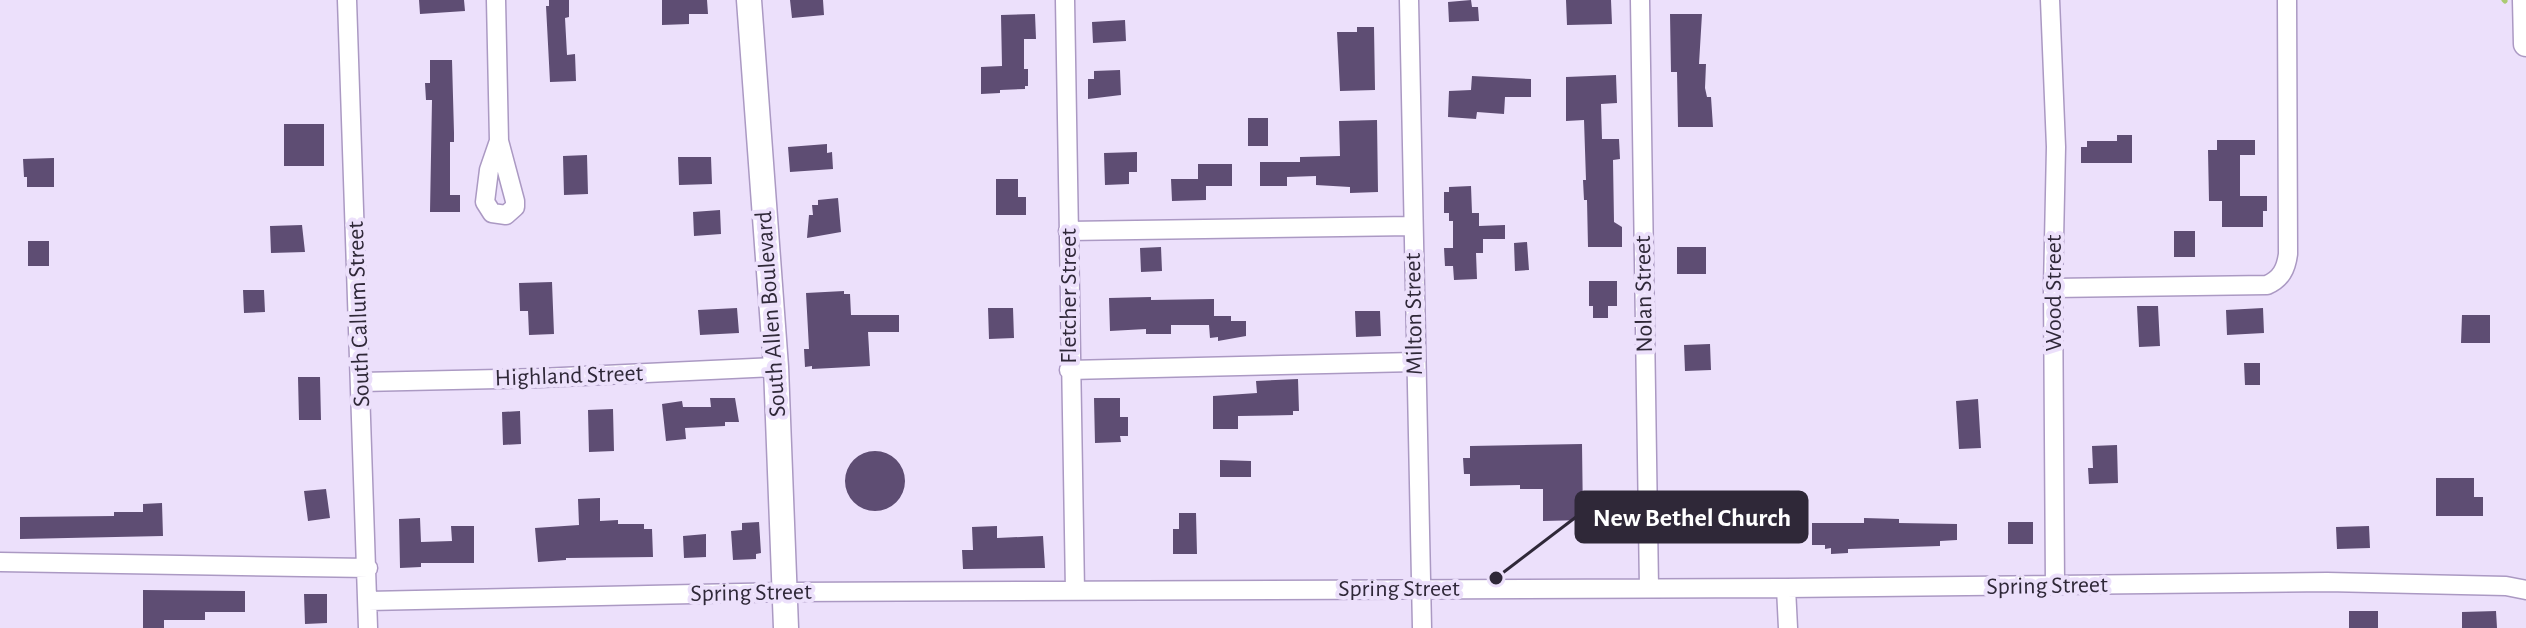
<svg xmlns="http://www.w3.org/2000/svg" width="2526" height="628" font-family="'Alegreya Sans',sans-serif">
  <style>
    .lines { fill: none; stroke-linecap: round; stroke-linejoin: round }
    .stream { stroke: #abca72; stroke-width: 5 }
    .building { fill: #5e4d73 }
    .minor-casing { stroke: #ab99c3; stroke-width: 21 }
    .tertiary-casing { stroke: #ab99c3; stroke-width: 27 }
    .minor { stroke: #fff; stroke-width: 18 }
    .tertiary { stroke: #fff; stroke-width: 24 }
    .labels { text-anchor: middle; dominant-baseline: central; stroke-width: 8; stroke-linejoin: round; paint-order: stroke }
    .street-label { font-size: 24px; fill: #2f2838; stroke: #ece0fb }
    .leader { fill: none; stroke: #2f2838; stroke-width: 3 }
    .callout-dot { fill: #2f2838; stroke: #ece0fb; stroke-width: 3 }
    .callout { fill: #2f2838; stroke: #2f2838; stroke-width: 3 }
    .callout-label { font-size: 26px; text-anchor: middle; font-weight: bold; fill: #fff }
  </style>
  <rect width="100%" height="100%" fill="#ece0fb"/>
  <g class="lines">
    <path class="stream" d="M2504,0L2505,1"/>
  </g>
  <path class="building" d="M419,0H464L465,11L420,14Z
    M549,0H569V17L565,18L567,55L575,54L576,81L550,82L546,6H549Z
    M662,0H707L708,14H689V24L662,25Z
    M790,0H823L824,15L792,18Z
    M1471,0L1472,7H1478L1479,21L1449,22L1448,2Z
    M1566,0H1611L1612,24L1567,25Z
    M1035,14L1036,39H1024V69H1028V86H1025V89L1000,90V93L981,94V67L1002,66L1001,15Z
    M1670,14H1702L1699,64H1706L1705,88L1707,97H1711L1713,127H1678L1677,72H1671Z
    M1125,20L1126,41L1093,43L1092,22Z
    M1357,27H1374L1375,90L1340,91L1337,32H1357Z
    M430,60H452L454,133V142H450V195H460V212H430L432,100H426L425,83H430Z
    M1120,70L1121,95L1088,99V79H1094V71Z
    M1616,75L1617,103L1601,104L1602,139H1619L1620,159L1613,160L1614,222L1622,227V247H1588L1587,200H1584L1583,180H1586L1584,120L1566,121V77Z
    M1472,76L1531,79V97H1505L1504,114L1477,112L1476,119L1448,117L1449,91L1471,90Z
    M1248,118H1268V146H1248Z
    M1377,120L1378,192L1350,193V187L1316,185V176L1287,177V186H1260V162H1300V157L1340,156L1339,121Z
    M284,124H324V166H284Z
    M2117,135H2132V163H2081V147H2087V141H2117Z
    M2217,140H2255V155H2240V196H2267V211H2263V227H2222V201H2209L2208,150H2217Z
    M827,144V153L832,152L833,169L790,172L788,147Z
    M1137,152V172H1129V184L1105,185L1104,153Z
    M587,155L588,194L564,195L563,156Z
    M678,157H711L712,184L679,185Z
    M54,158V187H27V177H24L23,159Z
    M1198,164H1232V186H1206V200L1172,201L1171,179H1198Z
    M996,179H1018V197H1026V215H996Z
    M1471,186L1472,213H1479V226L1505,225V239H1483V253H1476L1477,279L1454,280L1453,266H1445L1444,248H1453V221H1449V213H1444V192H1449V187Z
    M838,198L841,232L807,238L809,215H813L812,205H818V200Z
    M720,210L721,234L694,236L693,212Z
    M302,225L305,252L271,253L270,226Z
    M2174,231H2195V257H2174Z
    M28,241H49V266H28Z
    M1527,242L1529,270L1515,271L1514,243Z
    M1161,247L1162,271L1141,272L1140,248Z
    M1677,247H1706V274H1677Z
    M1589,281H1617V306H1608V318H1593V306H1589Z
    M552,282L554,334L529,335L528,311H520L519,283Z
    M243,290H264L265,312L244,313Z
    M844,291V294H850L851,315H899V332H868L870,366L812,369V366L805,367L804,349H809L806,293Z
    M1151,297V300L1214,299V316H1231V321H1246V336L1218,341V337L1210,338L1209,325H1171V334H1146V329L1110,331L1109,298Z
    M2137,306H2158L2160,346L2139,347Z
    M737,308L739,333L700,335L698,310Z
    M988,308H1013L1014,338L989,339Z
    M2263,308L2264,333L2227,335L2226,310Z
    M1355,311H1380L1381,336L1356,337Z
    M2462,315H2490V343H2461Z
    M1710,344L1711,370L1685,371L1684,345Z
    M2244,363H2260V385H2245Z
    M298,377H320L321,420H299Z
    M1298,379L1299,411H1293V415L1238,416V429H1213V396L1257,393L1256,381Z
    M710,398H735L739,422H725V426L685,428L686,439L666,441L662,404L682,401L683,407H711Z
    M1094,398H1120V417H1128V436H1120L1121,442L1095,443Z
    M1978,399L1981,448L1959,449L1956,401Z
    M613,409L614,451L589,452L588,410Z
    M520,411L521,444L503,445L502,412Z
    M1582,444L1583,520L1543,521V489H1520V485L1470,486V474H1464L1463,458H1470V446Z
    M2117,445L2118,483L2089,484L2088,468H2093L2092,446Z
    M845 481a30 30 0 1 1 60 0a30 30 0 1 1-60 0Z
    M1220,460L1251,461V477H1220Z
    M2436,478H2474V497H2483V516H2436Z
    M326,489L330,518L308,521L304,491Z
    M600,498V521L618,520V524H644V529H652L653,557L566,558V560L538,562L535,528L579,525L578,499Z
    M162,503L163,536L20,539V517L114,516V512H143V504Z
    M1179,513H1196L1197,554H1173V529H1179Z
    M420,518L421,542L452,541L451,526H474V563H421V567L400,568L399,519Z
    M1864,518L1899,519V523L1957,524V540L1940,541V546L1848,549V553L1831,554V548L1825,549V545H1812V523H1864Z
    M759,522L761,553L756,554V559L733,560L731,531L742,530V523Z
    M2008,522H2033V544H2008Z
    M997,526V538L1043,536L1045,568L963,569L962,550H973L972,527Z
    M2369,526L2370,548L2337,549L2336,527Z
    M706,534V557L684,558L683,536Z
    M143,590L245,591V612H205V620H164V628H143Z
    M304,594H327V623L305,624Z
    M2349,611H2378V628H2349Z
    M2496,611L2497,628H2462V612Z"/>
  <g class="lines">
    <defs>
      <path id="minor" d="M347,0L368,628
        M496,0L499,141L515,201V207L506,215L492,213L485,202L489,170L499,141
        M1065,0L1075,591
        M1409,0L1422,628
        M1640,0L1649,588
        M2050,0L2056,147L2053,288L2055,586
        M1068,231L1412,226
        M2053,288L2267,285C2281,279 2286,269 2288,254L2287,0
        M1069,370L1415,362
        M361,382L540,378L776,367
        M0,562L368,568
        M1786,588L1788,628
        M368,601L785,592L1786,588L2327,582L2506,586L2526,590"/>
      <path id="tertiary" d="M749,0L776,367L786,628
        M2525,0L2526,44"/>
    </defs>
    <use href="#minor" class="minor-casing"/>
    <use href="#tertiary" class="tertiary-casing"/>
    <use href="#minor" class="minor"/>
    <use href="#tertiary" class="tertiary"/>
  </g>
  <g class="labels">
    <g class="street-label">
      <text transform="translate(2054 293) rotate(-90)">Wood Street</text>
      <text transform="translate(1644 294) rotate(-91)">Nolan Street</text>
      <text transform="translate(1069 296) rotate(-90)">Fletcher Street</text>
      <text transform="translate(359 314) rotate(-92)">South Callum Street</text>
      <text transform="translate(771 314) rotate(-94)">South Allen Boulevard</text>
      <text transform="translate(1414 314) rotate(-91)">Milton Street</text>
      <text transform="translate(569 376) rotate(-2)">Highland Street</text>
      <text transform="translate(2047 586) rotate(-1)">Spring Street</text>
      <text x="1399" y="589">Spring Street</text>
      <text transform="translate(751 593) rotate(-1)">Spring Street</text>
    </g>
  </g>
  <path class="leader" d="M1496 578L1576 517"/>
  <circle class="callout-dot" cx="1496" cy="578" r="8"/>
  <rect class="callout" x="1576" y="492" width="231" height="50" rx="8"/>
  <g class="callout-label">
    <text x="1692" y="526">New Bethel Church</text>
  </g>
</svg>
